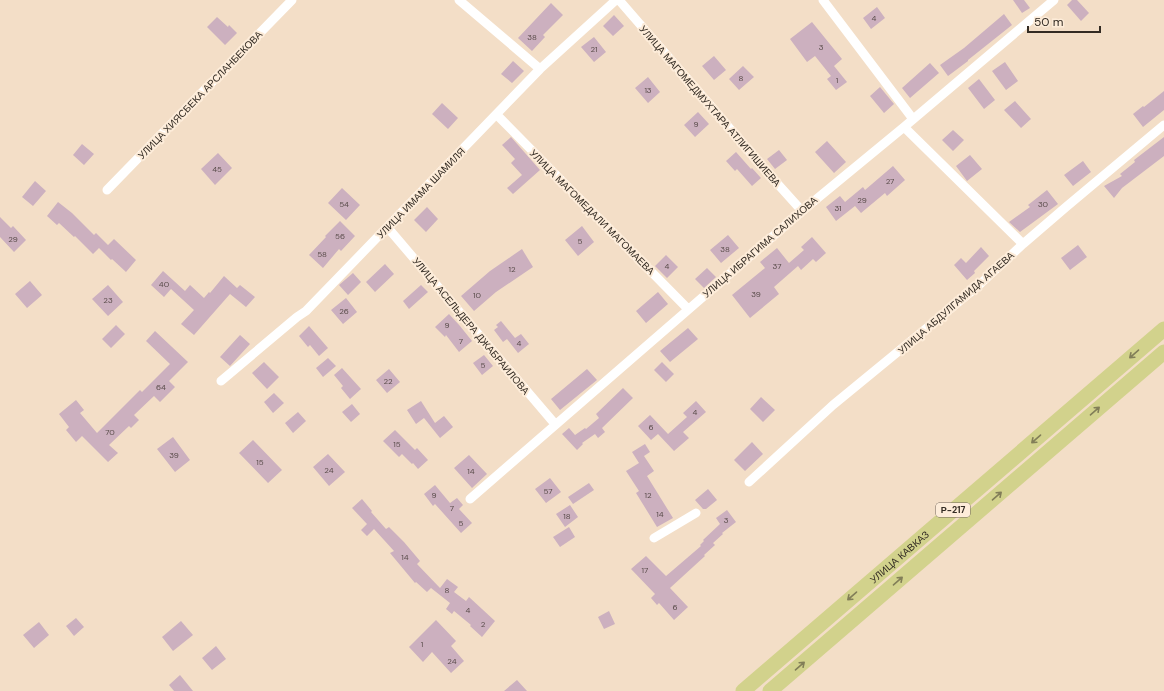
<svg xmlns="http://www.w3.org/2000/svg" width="1164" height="691" font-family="'DM Sans',sans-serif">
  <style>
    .building { fill: #ccb0bf }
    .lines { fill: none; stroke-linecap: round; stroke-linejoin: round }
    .minor { stroke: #fff; stroke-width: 9 }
    .trunk { stroke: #d2d28c; stroke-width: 15 }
    .oneway { stroke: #827e58 }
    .labels { text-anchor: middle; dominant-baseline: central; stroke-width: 4; stroke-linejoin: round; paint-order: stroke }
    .number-label { font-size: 8px; fill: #594c4a }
    .shield { fill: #fdecd9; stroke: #70655a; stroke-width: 1 }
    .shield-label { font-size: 9px; font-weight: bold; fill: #332b23 }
    .street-label { font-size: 10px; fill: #332b23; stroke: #fdecd9 }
  </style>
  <rect width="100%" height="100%" fill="#f3dec7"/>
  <path class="building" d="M1013,0H1024L1030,8L1022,13Z
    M1072,0H1077L1089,13L1081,21L1067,5Z
    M551,3L563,15L543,35L545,37L532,51L518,38Z
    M877,7L885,18L871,29L863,18Z
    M1004,14L1012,25L968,60V61L948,76L940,65L964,48Z
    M614,15L624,26L613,36L603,26Z
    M217,17L228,27L229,25L237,33L225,45L207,27Z
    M812,22L842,59L834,66L847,82L836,90L827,79L831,76L815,56L807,62L790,39Z
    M594,37L606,52L594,62L581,47Z
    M714,56L726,70L714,80L702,66Z
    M513,61L524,71L512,83L501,74Z
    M1005,62L1018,81L1006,90L992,71Z
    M930,63L939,73L910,98L902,88Z
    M743,66L754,77L739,90L729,79Z
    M648,77L660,92L648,103L635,88Z
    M979,79L995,100L984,109L968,88Z
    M880,87L894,104L884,113L870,96Z
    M1164,91V110L1143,127L1133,114L1143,106L1144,107Z
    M1015,101L1031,119L1021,128L1004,110Z
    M442,103L458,118L448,129L432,114Z
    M698,112L709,124L695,137L684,125Z
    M953,130L964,140L953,151L942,140Z
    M511,137L540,170L513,194L507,188L522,175L511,163L515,159L502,145Z
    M1164,137V156L1122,188L1114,198L1104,186L1122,176L1120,174L1135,162L1134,160Z
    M827,141L846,162L834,173L815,152Z
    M82,144L94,154L84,165L73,155Z
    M779,150L787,160L775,169L767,159Z
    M736,152L751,169L752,168L761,178L752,186L737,169L735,171L726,161Z
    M218,153L232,168L215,185L201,169Z
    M970,155L982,169L967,181L956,166Z
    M1083,161L1091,172L1073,186L1064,175Z
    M893,166L905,180L887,196L885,193L861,213L855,206L836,221L826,207L840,196L845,202L863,187L865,190Z
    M35,181L46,191L33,206L22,197Z
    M342,188L360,205L346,220L328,203Z
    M1047,190L1058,204L1020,232L1009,222L1030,207L1028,205Z
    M58,202L72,213L94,235L96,233L108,245L114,239L136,260L126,272L112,259L111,260L99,248L93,254L75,236L74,237L59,223L57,225L47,216Z
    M427,207L438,219L426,232L414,220Z
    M0,217L11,228L13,226L26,240L14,252L0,237Z
    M340,221L355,236L341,251L339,249L323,268L309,255L326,237L325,236Z
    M582,226L594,242L578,256L565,240Z
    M728,235L739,248L721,263L710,250Z
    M812,237L826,253L816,262L813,259L801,270L798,266L774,287L779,294L750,318L732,295L765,268L760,262L777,248L789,263L804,250L801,247Z
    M1078,245L1087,257L1070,270L1061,258Z
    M981,247L989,256L974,271L975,273L967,280L954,265L961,258L966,263Z
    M522,249L533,267L496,292L474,311L461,296L490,271Z
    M666,255L678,267L667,278L655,266Z
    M385,264L394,274L375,292L366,282Z
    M707,268L716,277L704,288L695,279Z
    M163,271L185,291L190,285L204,298L209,292L210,293L224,276L237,288L240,285L255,297L246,307L230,294L194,335L181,324L194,310L171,289L164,297L151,285Z
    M353,273L361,282L348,295L339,285Z
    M30,281L42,295L27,308L15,294Z
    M108,285L123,302L108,316L92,299Z
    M421,285L428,292L409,309L403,301Z
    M658,292L668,304L646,323L636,311Z
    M346,298L357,312L343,324L331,310Z
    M449,314L460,326L472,341L459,352L446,335L445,337L435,327Z
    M501,321L515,338L521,334L529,344L518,353L507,339L503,342L494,330L498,327L496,325Z
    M116,325L125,334L111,348L102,339Z
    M309,326L328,348L319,356L310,345L308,347L299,336Z
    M688,328L698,339L670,362L660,351Z
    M155,331L188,362L169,381L175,387L160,402L154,396L134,415L139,420L131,428L129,426L109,445L118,453L108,462L82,436L76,442L66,430L69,427L59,414L76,400L84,410L80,413L97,433L140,390L142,392L170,364L146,341Z
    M240,335L250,344L230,366L220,357Z
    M484,355L493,366L482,375L473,363Z
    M328,358L336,366L323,377L316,368Z
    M264,362L279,377L267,389L252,373Z
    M662,362L674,374L666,382L654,370Z
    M342,368L361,389L350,399L341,388L343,386L334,375Z
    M389,369L400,382L387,393L376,380Z
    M587,369L597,380L560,410L551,399Z
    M623,388L633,398L602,428L605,432L598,438L595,434L582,443L583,444L577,450L562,434L569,428L575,435L585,428L586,429L599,418L596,414Z
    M274,393L284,403L273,413L264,402Z
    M761,397L775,410L763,422L750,409Z
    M421,401L435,423L444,416L453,427L440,438L424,418L416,424L407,410Z
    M696,401L706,412L683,432L689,438L674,451L658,434L651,440L638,426L650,415L668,434L687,417L683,413Z
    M352,404L360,414L351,422L342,412Z
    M298,412L306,421L293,433L285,423Z
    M395,430L415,450L417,448L428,460L418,469L413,463L412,464L402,454L399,457L383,441Z
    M173,437L190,460L175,472L157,449Z
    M253,440L282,470L268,483L239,453Z
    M752,442L763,454L745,471L734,460Z
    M645,444L650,452L644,456L654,471L647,476L673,518L657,527L636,493L639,491L626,471L639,463L632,452Z
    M328,454L345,472L329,486L313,467Z
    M469,455L487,474L472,488L454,468Z
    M550,478L561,492L546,503L535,489Z
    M589,483L594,490L573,504L568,497Z
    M435,485L450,503L457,498L463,505L459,509L472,523L461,533L435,504L433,506L424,494Z
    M708,489L717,500L706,509H703L695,500Z
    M362,499L372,511L371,512L386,529L389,527L404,542L420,561L417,564L440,588L447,579L458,587L454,592L466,601L469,597L495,621L482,637L470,626L471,625L454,611L452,614L446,609L450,603L431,588L427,592L416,582L415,583L390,553L394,551L374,529L367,536L361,530L367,524L352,508Z
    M570,505L578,517L565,527L556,514Z
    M727,510L736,522L722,533L723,534L713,543L715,545L704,555L705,556L670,588L688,607L674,620L659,603L657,605L651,598L655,594L631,569L646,556L666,576L701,546L700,545L704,541L703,540L720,524L716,518Z
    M569,527L575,537L560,547L553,537Z
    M609,611L615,624L604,629L598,617Z
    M76,618L84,627L74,636L66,626Z
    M436,620L456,641L451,646L464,661L451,673L432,652L423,662L409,647Z
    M181,621L193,635L173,651L162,637Z
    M39,622L49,635L34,648L23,635Z
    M216,646L226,659L212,670L202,658Z
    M180,675L193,691H174L169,685Z
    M517,680L527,691H504Z"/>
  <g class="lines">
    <path class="minor" d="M459,0L540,69
      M619,0L710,105L758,162L802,211
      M823,0L913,119
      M497,115L688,309
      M904,127L1023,244
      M107,190L292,0
      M388,228L555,424
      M221,381L297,317L306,311L540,69L616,0
      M749,482L833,405L978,286L1023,244L1066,207L1164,125
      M470,499L802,211L904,127L1054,0
      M654,538L696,513"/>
    <g class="trunk">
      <path id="s1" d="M743,691L1164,329"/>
      <path d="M770,691L1164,352"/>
    </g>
  </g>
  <defs><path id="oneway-shaft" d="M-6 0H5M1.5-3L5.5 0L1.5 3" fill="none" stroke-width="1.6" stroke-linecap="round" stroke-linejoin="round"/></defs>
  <g class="oneway">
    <use href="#oneway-shaft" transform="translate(1134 354) rotate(139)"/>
    <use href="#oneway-shaft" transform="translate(1095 411) rotate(-41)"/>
    <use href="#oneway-shaft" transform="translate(1036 439) rotate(139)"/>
    <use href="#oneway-shaft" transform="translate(997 496) rotate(-41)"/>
    <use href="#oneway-shaft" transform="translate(898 581) rotate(-41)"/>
    <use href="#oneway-shaft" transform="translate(852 596) rotate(139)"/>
    <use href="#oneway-shaft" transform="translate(800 666) rotate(-41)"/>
  </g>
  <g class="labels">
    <g class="number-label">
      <text x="874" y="18">4</text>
      <text x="532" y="37">38</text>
      <text x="821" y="47">3</text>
      <text x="594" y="49">21</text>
      <text x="741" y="78">8</text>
      <text x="837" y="80">1</text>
      <text x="648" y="90">13</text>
      <text x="696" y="124">9</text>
      <text x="217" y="169">45</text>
      <text x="890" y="181">27</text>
      <text x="862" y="200">29</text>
      <text x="344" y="204">54</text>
      <text x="1043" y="204">30</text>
      <text x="838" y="208">31</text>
      <text x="340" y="236">56</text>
      <text x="13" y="239">29</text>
      <text x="580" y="241">5</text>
      <text x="725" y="249">38</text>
      <text x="322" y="254">58</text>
      <text x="667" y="266">4</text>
      <text x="777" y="266">37</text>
      <text x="512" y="269">12</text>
      <text x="164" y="284">40</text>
      <text x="756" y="294">39</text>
      <text x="477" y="295">10</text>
      <text x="108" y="300">23</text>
      <text x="344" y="311">26</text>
      <text x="447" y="325">9</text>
      <text x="461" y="341">7</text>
      <text x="519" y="343">4</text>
      <text x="483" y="365">5</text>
      <text x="388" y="381">22</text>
      <text x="161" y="387">64</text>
      <text x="695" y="412">4</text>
      <text x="651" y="427">6</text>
      <text x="110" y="432">70</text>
      <text x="397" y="444">15</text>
      <text x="174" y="455">39</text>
      <text x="260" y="462">15</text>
      <text x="329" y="470">24</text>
      <text x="471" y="471">14</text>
      <text x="548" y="491">57</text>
      <text x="434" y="495">9</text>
      <text x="648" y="495">12</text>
      <text x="452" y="508">7</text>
      <text x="660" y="514">14</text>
      <text x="567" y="516">18</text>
      <text x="726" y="520">3</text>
      <text x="461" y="523">5</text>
      <text x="405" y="557">14</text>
      <text x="645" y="570">17</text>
      <text x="447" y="590">8</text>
      <text x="675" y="607">6</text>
      <text x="468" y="610">4</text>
      <text x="483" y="624">2</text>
      <text x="422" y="644">1</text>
      <text x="452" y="661">24</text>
    </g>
    <rect class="shield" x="936" y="503" width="34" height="14" rx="3"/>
    <g class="shield-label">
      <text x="953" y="510">Р-217</text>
    </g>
    <g class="street-label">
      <text transform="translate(200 95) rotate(-46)">УЛИЦА ХИЯСБЕКА АРСЛАНБЕКОВА</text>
      <text transform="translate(710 106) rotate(49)">УЛИЦА МАГОМЕДМУХТАРА АТЛИГИШИЕВА</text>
      <text transform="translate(421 193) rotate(-46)">УЛИЦА ИМАМА ШАМИЛЯ</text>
      <text transform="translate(592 212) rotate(45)">УЛИЦА МАГОМЕДАЛИ МАГОМАЕВА</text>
      <text transform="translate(760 247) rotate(-41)">УЛИЦА ИБРАГИМА САЛИХОВА</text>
      <text transform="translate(956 303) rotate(-41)">УЛИЦА АБДУЛГАМИДА АГАЕВА</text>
      <text transform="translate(471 326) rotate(50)">УЛИЦА АСЕЛЬДЕРА ДЖАБРАИЛОВА</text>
      <text stroke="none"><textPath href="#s1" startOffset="206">УЛИЦА КАВКАЗ</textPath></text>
    </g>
  </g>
  <path d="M1028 26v6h72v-6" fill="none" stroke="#332b23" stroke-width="2"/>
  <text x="1034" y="26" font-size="12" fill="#332b23" stroke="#fdecd9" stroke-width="3" paint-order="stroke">50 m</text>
</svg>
